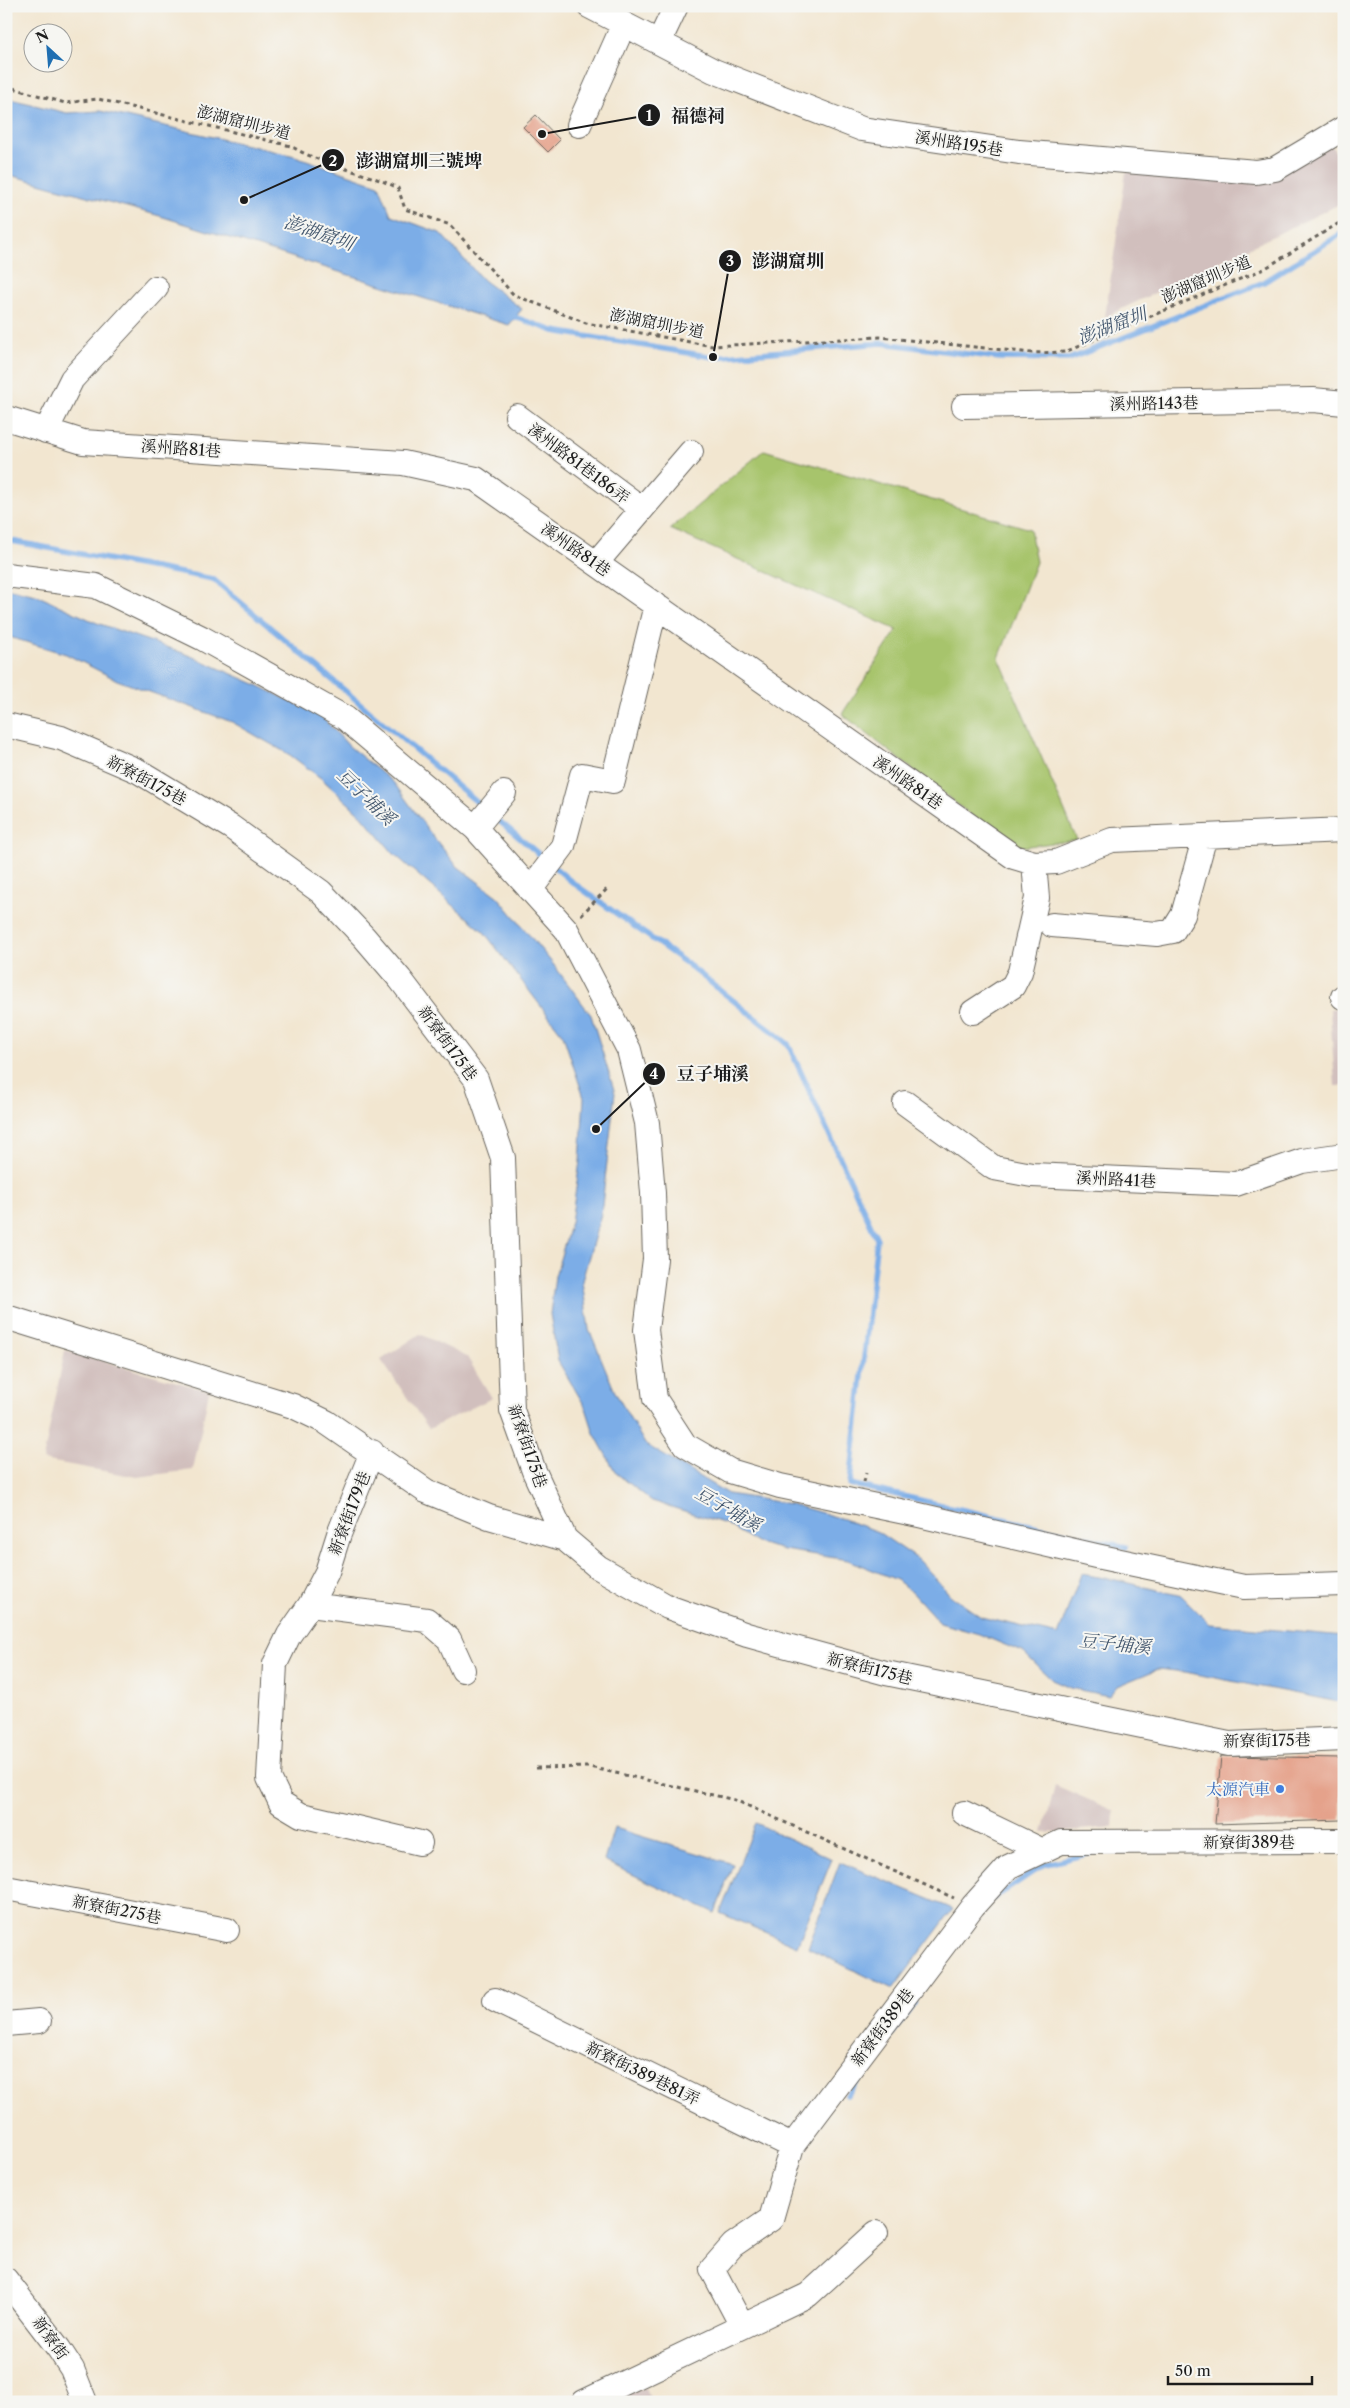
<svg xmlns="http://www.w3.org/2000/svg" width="1350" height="2408" font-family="'Libre Caslon Text','Noto Serif TC',serif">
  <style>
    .industrial { fill: #d1bfbd }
    .green { fill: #a7c46c; stroke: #627044 }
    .water { fill: #7bade7; stroke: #4c6482 }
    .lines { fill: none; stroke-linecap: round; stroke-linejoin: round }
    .stream { stroke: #7bade7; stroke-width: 5.5 }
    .building { fill: #e5a28b }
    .minor-casing { stroke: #67635b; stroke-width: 26 }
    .path { stroke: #67635b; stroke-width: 3; stroke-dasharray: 4 4; stroke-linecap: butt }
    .minor { stroke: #fff; stroke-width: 24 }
    .shop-dot { fill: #3f7fe0; stroke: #f6f6f2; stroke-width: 2 }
    .labels { text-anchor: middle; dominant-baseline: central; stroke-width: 4; stroke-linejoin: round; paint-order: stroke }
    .street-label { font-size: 16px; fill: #1c1c1c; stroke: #f6f6f2 }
    .shop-label { font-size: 16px; fill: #366cbe; stroke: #f6f6f2; text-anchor: end }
    .water-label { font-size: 18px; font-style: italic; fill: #42566d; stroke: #f6f6f2 }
    .leader { fill: none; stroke: #1c1c1c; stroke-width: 2 }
    .callout-dot { fill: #1c1c1c; stroke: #f6f6f2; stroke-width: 2 }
    .mark-label { font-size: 15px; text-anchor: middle; font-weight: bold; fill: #fff }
    .callout-label { font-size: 18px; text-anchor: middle; font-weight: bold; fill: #1c1c1c; stroke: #f6f6f2; stroke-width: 4; stroke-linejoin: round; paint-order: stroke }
  </style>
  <rect width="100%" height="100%" fill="#f6f6f2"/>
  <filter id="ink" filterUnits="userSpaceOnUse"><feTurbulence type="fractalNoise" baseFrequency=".02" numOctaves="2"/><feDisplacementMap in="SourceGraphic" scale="10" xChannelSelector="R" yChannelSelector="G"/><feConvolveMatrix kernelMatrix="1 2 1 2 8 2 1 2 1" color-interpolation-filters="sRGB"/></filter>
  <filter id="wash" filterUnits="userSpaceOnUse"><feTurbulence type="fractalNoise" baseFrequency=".0096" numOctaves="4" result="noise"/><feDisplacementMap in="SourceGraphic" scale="20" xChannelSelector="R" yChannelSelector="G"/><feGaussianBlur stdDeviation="1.12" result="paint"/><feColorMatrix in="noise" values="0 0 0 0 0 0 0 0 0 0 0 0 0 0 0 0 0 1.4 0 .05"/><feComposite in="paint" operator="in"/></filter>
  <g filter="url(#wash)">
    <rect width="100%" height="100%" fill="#f2e6d0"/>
    <path class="industrial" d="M1328,140L1344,165V202L1105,317L1126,172L1275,178Z
      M1344,1007V1086H1335L1330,1009Z
      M420,1334L467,1357L492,1398L429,1429L381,1360Z
      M65,1350L209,1391L193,1470L137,1477L43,1460Z
      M1055,1785L1114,1811L1113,1827L1043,1833Z
      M646,2388L651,2402H607Z"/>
    <path class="green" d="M764,450L1030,529L1036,562L999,658L1077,840L1013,848L842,714L897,630L670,529Z"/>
    <path class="water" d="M6,98L67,113L100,111L295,156L379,185L391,215L440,233L483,280L522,309L509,325L160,216L6,174Z
      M6,588L36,595L97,623L186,654L255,684L321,716L350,747L394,783L431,834L457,866L498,897L553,964L591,1015L615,1093L601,1214L582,1281L589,1329L615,1392L645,1444L728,1494L791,1504L843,1519L878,1532L919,1560L951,1596L981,1617L1058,1635L1081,1574L1116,1580L1182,1596L1210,1624L1344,1636V1703L1185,1672L1158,1669L1117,1686L1109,1696L1070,1688L1052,1680L1024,1653L979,1634L940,1623L913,1593L897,1580L848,1560L784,1550L757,1543L726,1524L652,1501L616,1473L594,1433L586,1408L558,1361L550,1314L555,1276L571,1222L580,1161L584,1098L563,1035L484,932L394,854L362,816L322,779L290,755L232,722L117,680L66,654L6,636Z
      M756,1823L832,1859L797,1946L720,1913Z
      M614,1828L733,1864L715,1913L604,1861Z
      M840,1862L953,1909L893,1989L808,1948Z"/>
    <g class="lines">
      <path class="stream" d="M509,315L554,331L713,357L882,343L999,358L1069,359L1264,282L1344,232
        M6,540L213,579L485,809
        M492,815L546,860
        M553,866L572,882L686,963L788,1044L877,1239L850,1484L1126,1547
        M993,1899L1043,1865L1094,1852
        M847,2095L915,2002"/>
    </g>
    <g id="blocks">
      <path class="building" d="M536,115L560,140L548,152L523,127Z
        M1221,1756L1342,1758L1341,1820L1215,1824Z"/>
    </g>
  </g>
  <g filter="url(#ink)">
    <use href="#blocks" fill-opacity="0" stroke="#67635b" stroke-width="1"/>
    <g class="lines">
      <defs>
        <path id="minor" d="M589,6L714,71L862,129L1019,152L1256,172L1275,169L1344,128
          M659,42L676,6
          M579,125L624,24
          M964,406L1313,400L1344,403
          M517,416L642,509L596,563
          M6,418L83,442L403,463L476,479L1014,857L1034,863L1056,862L1112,840L1344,830
          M46,431L72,379L156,288
          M642,509L691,452
          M6,575L96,586L202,638L345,718L475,828L566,929L629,1050L647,1123L653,1193L655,1259L646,1330L655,1399L685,1445L730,1471L780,1486L919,1515L1096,1556L1244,1587L1344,1584
          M6,725L61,738L138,771L231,827L321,892L364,937L400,979L476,1079L503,1158L512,1410L534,1471L565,1539L598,1567L668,1607L747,1635L886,1673L1229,1744L1344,1739
          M475,828L504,793
          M530,890L563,846L582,775L613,781L656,605
          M1052,925L1157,934L1173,931L1183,915L1205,836
          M1343,997H1344
          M973,1012L1013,986L1020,972L1037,898L1034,863
          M905,1103L994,1168L1032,1175L1236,1184L1302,1161L1344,1155
          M6,1317L293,1406L326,1422L426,1491L489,1517L565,1539
          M372,1452L339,1534L327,1572L310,1605L289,1635L275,1664L269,1778L281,1803L301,1815L420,1843
          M310,1605L427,1620L449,1639L463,1670
          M964,1813L1043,1851
          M6,1888L227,1930
          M495,2000L792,2146
          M6,2024L39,2021
          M6,2280L59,2349L72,2369L85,2402
          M742,2326L712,2269L733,2245L771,2219L792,2146L973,1906L1008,1867L1061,1842L1344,1841
          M584,2402L808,2295L876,2233"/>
      </defs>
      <use href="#minor" class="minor-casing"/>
      <path class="path" d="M6,86L65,103L98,99L291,146C323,166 364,171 398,188L405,209L450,225L514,295L586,323L712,346L880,337L1032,353L1065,352L1264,269L1344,220
        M581,915L607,889
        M864,1482L866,1473
        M536,1768L589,1767L735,1800L954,1898"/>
      <use href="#minor" class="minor"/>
    </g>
  </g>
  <circle class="shop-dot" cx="1280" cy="1789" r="5"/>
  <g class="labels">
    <g class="street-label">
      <text transform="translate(244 122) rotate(14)">澎湖窟圳步道</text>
      <text transform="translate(959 143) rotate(9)">溪州路195巷</text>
      <text transform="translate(1206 279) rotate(-23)">澎湖窟圳步道</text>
      <text transform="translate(657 323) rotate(11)">澎湖窟圳步道</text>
      <text transform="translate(1154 403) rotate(-1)">溪州路143巷</text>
      <text transform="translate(181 448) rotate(4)">溪州路81巷</text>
      <text transform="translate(579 463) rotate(37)">溪州路81巷186弄</text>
      <text transform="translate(576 549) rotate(35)">溪州路81巷</text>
      <text transform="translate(147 780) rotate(28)">新寮街175巷</text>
      <text transform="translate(908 782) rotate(35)">溪州路81巷</text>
      <text transform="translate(448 1043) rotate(54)">新寮街175巷</text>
      <text transform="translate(1116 1179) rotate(3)">溪州路41巷</text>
      <text transform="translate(528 1446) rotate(71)">新寮街175巷</text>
      <text transform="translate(349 1513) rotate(-69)">新寮街179巷</text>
      <text transform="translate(870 1668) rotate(14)">新寮街175巷</text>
      <text transform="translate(1267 1740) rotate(-1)">新寮街175巷</text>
      <text x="1249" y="1842">新寮街389巷</text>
      <text transform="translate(117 1909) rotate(11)">新寮街275巷</text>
      <text transform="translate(882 2027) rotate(-53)">新寮街389巷</text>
      <text transform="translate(643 2073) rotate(26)">新寮街389巷81弄</text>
      <text transform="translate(51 2338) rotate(54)">新寮街</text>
    </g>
    <g class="shop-label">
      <text x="1270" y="1789">太源汽車</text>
    </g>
    <g class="water-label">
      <text transform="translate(319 233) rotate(19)">澎湖窟圳</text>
      <text transform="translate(1112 326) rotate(-21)">澎湖窟圳</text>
      <text transform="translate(366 797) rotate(44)">豆子埔溪</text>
      <text transform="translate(728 1509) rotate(30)">豆子埔溪</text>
      <text transform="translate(1115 1644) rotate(6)">豆子埔溪</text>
    </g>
  </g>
  <path class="leader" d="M542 134L649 115M244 200L333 160M713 357L730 261M596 1129L654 1074"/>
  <g class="callout-dot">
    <circle cx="542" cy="134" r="5"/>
    <circle cx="244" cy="200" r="5"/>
    <circle cx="713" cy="357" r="5"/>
    <circle cx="596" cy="1129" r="5"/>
    <circle cx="649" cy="115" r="12"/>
    <circle cx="333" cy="160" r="12"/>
    <circle cx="730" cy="261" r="12"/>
    <circle cx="654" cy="1074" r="12"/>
  </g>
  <g class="mark-label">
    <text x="649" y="121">1</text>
    <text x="333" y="166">2</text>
    <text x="730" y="266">3</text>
    <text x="654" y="1079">4</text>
  </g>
  <g class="callout-label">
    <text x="698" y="122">福德祠</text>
    <text x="419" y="167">澎湖窟圳三號埤</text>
    <text x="788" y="267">澎湖窟圳</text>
    <text x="713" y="1080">豆子埔溪</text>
  </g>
  <rect width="1350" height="2408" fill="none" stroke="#f6f6f2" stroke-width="25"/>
  <g transform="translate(48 48) rotate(334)"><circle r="24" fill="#f6f6f2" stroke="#9f9f9c"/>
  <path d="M0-4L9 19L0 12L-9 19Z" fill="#1f6fb2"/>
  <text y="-8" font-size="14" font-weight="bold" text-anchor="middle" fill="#1c1c1c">N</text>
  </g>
  <path d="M1168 2376v8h144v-8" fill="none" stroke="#1c1c1c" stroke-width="2.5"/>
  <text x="1175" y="2376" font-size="15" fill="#1c1c1c" stroke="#f6f6f2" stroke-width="4" paint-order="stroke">50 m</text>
</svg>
